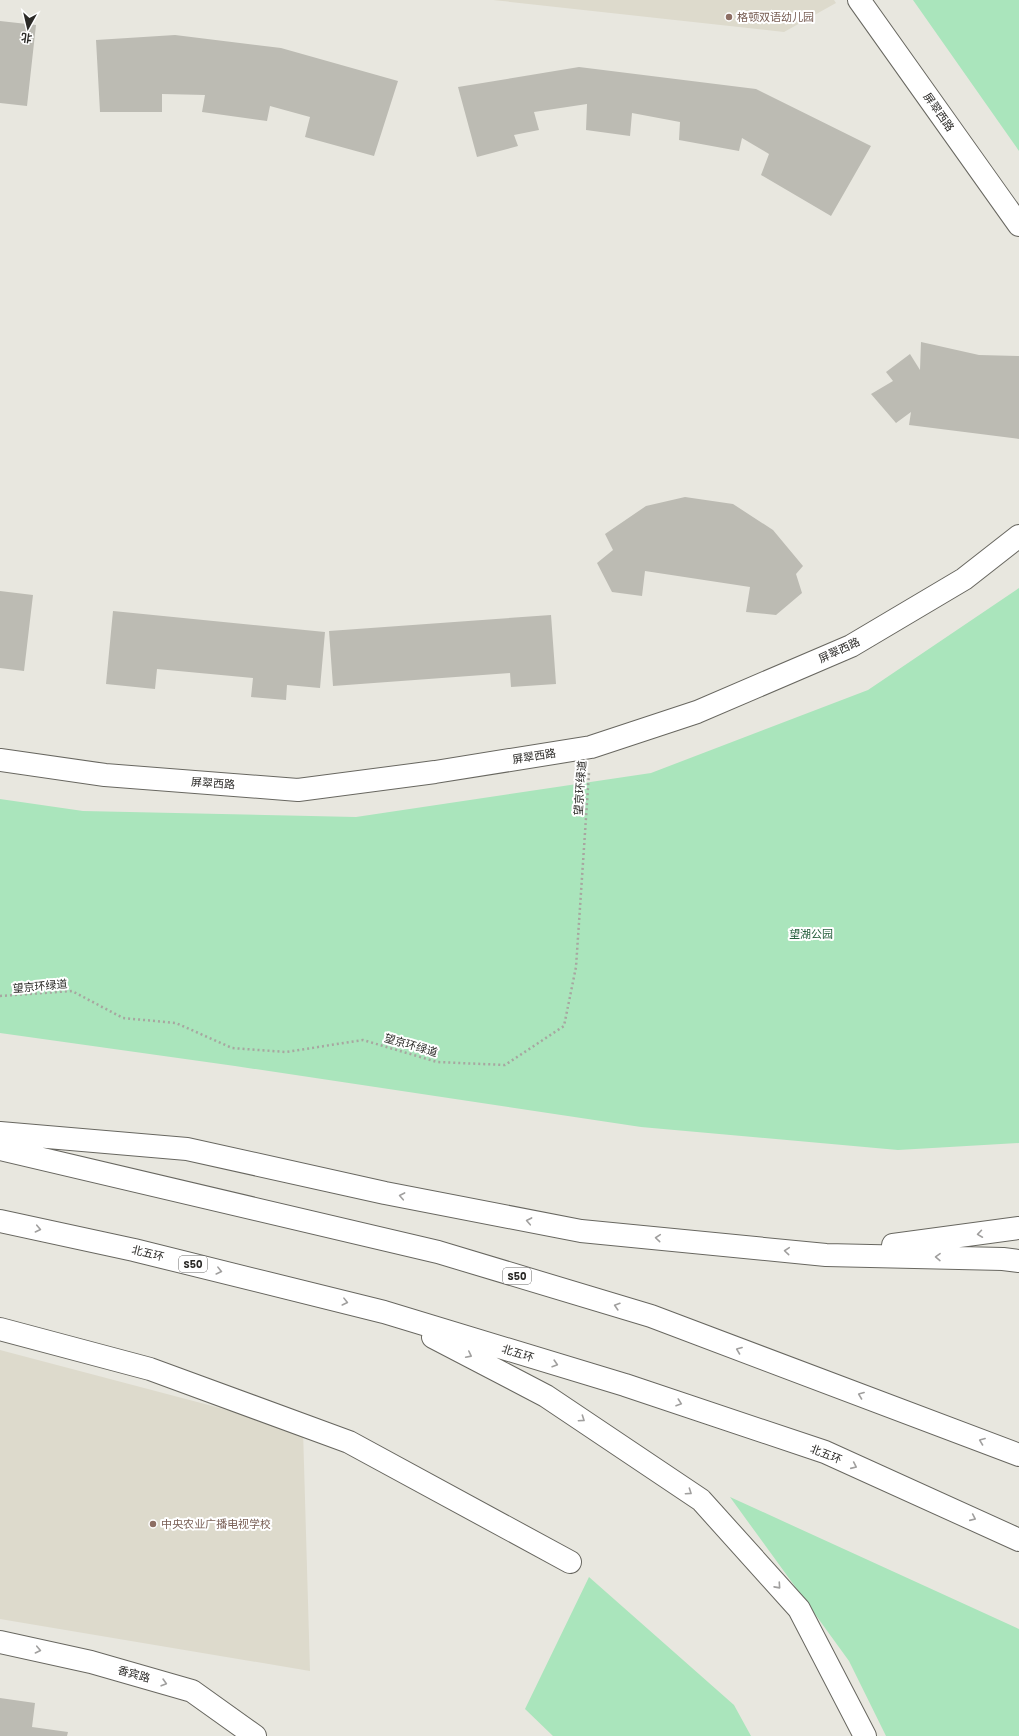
<svg xmlns="http://www.w3.org/2000/svg" width="1019" height="1736" font-family="Poppins,'Noto Sans SC',sans-serif">
  <style>
    .built { fill: #dddacc }
    .green { fill: #aae5bc }
    .building { fill: #bcbbb3 }
    .lines { fill: none; stroke-linecap: round; stroke-linejoin: round }
    .minor-casing { stroke: #686760; stroke-width: 24 }
    .tertiary-casing { stroke: #686760; stroke-width: 24 }
    .motorway-casing { stroke: #686760; stroke-width: 24 }
    .path { stroke: #a7a6a0; stroke-width: 2.5; stroke-dasharray: 2 3; stroke-linecap: butt }
    .minor { stroke: #fff; stroke-width: 22 }
    .tertiary { stroke: #fff; stroke-width: 22 }
    .motorway { stroke: #fff; stroke-width: 22 }
    .oneway { stroke: #a09f9e }
    .education-dot { fill: #8d6e63; stroke: #fff; stroke-width: 1.5 }
    .labels { text-anchor: middle; dominant-baseline: central; stroke-width: 4; stroke-linejoin: round; paint-order: stroke }
    .shield { fill: #fff; stroke: #6b6a68; stroke-width: 1 }
    .shield-label { font-size: 10px; font-weight: bold; fill: #2b2a27 }
    .education-label { font-size: 11px; fill: #785e54; stroke: #fff; text-anchor: start }
    .street-label { font-size: 11px; fill: #2b2a27; stroke: #fff }
    .park-label { font-size: 11px; fill: #245e3b; stroke: #fff }
  </style>
  <rect width="100%" height="100%" fill="#e8e7df"/>
  <path class="built" d="M493,0H834L836,3L784,32Z
    M0,1350L303,1430L310,1671L0,1619Z"/>
  <path class="green" d="M913,0H1019V151Z
    M1019,588V1143L898,1150L641,1127L235,1066L0,1033V799L83,811L356,817L651,773L868,690Z
    M730,1497L1019,1629V1736H886L849,1661Z
    M589,1577L734,1705L751,1736H553L525,1709Z"/>
  <path class="building" d="M0,21L36,25L27,106L0,103Z
    M175,35L281,48L398,81L374,156L305,137L310,117L270,106L267,121L202,112L205,95L162,94V112H100L96,40Z
    M579,67L756,89L871,146L831,216L761,175L769,154L742,138L739,151L679,140L680,122L632,113L630,136L586,130L587,104L534,112L539,130L514,135L518,146L477,157L458,87Z
    M921,342L979,355L1019,356V439L909,425L911,412L896,423L871,394L893,381L886,372L910,354L920,370Z
    M685,497L733,504L773,530L803,566L796,574L802,593L776,615L746,612L750,587L645,571L642,596L612,592L597,563L613,550L605,534L646,506Z
    M0,591L33,595L24,671L0,668Z
    M113,611L325,632L320,688L287,685L286,700L251,697L253,678L157,669L155,689L106,684Z
    M551,615L556,684L511,687L510,673L333,686L329,631Z
    M0,1698L35,1703L32,1727L68,1732L67,1736H0Z"/>
  <g class="lines">
    <defs>
      <path id="minor" d="M859,0L1019,225
        M0,760L105,775L298,790L435,772L591,747L697,712L851,646L964,579L1019,536
        M0,1329L150,1369L349,1442L570,1562"/>
      <path id="tertiary" d="M0,1642L91,1662L192,1691L255,1736"/>
      <path id="motorway" d="M0,1133L187,1149L385,1193L581,1231L826,1255L1003,1259L1019,1261
        M0,1149L438,1252L651,1316L1019,1455
        M0,1221L134,1250L384,1312L625,1385L825,1452L1019,1540
        M893,1245L1019,1228
        M433,1337L546,1396L701,1500L799,1609L865,1736"/>
    </defs>
    <use href="#minor" class="minor-casing"/>
    <use href="#tertiary" class="tertiary-casing"/>
    <use href="#motorway" class="motorway-casing"/>
    <path class="path" d="M0,996L72,991L123,1018L176,1023L232,1048L286,1052L363,1040L437,1062L505,1065L564,1026L576,967L589,773"/>
    <use href="#minor" class="minor"/>
    <use href="#tertiary" class="tertiary"/>
    <use href="#motorway" class="motorway"/>
  </g>
  <defs><path id="oneway-chevron" d="M-2-3.5L2.5 0L-2 3.5" fill="none" stroke-width="1.6" stroke-linecap="round" stroke-linejoin="round"/></defs>
  <g class="oneway">
    <use href="#oneway-chevron" transform="translate(402 1196) rotate(-169)"/>
    <use href="#oneway-chevron" transform="translate(529 1221) rotate(-169)"/>
    <use href="#oneway-chevron" transform="translate(38 1229) rotate(12)"/>
    <use href="#oneway-chevron" transform="translate(980 1234) rotate(172)"/>
    <use href="#oneway-chevron" transform="translate(658 1238) rotate(-175)"/>
    <use href="#oneway-chevron" transform="translate(787 1251) rotate(-175)"/>
    <use href="#oneway-chevron" transform="translate(938 1257) rotate(-179)"/>
    <use href="#oneway-chevron" transform="translate(219 1271) rotate(14)"/>
    <use href="#oneway-chevron" transform="translate(345 1302) rotate(14)"/>
    <use href="#oneway-chevron" transform="translate(617 1306) rotate(-163)"/>
    <use href="#oneway-chevron" transform="translate(739 1350) rotate(-159)"/>
    <use href="#oneway-chevron" transform="translate(469 1355) rotate(27)"/>
    <use href="#oneway-chevron" transform="translate(555 1364) rotate(17)"/>
    <use href="#oneway-chevron" transform="translate(861 1395) rotate(-159)"/>
    <use href="#oneway-chevron" transform="translate(679 1403) rotate(19)"/>
    <use href="#oneway-chevron" transform="translate(582 1419) rotate(34)"/>
    <use href="#oneway-chevron" transform="translate(982 1441) rotate(-159)"/>
    <use href="#oneway-chevron" transform="translate(854 1466) rotate(24)"/>
    <use href="#oneway-chevron" transform="translate(689 1492) rotate(34)"/>
    <use href="#oneway-chevron" transform="translate(973 1518) rotate(24)"/>
    <use href="#oneway-chevron" transform="translate(778 1586) rotate(48)"/>
    <use href="#oneway-chevron" transform="translate(38 1650) rotate(12)"/>
    <use href="#oneway-chevron" transform="translate(164 1683) rotate(16)"/>
  </g>
  <g class="education-dot">
    <circle cx="729" cy="17" r="4"/>
    <circle cx="153" cy="1524" r="4"/>
  </g>
  <g class="labels">
    <g class="shield">
      <rect x="179" y="1256" width="28" height="16" rx="3"/>
      <rect x="503" y="1268" width="28" height="16" rx="3"/>
    </g>
    <g class="shield-label">
      <text x="193" y="1264">S50</text>
      <text x="517" y="1276">S50</text>
    </g>
    <g class="education-label">
      <text x="737" y="17">格顿双语幼儿园</text>
      <text x="161" y="1524">中央农业广播电视学校</text>
    </g>
    <g class="street-label">
      <text transform="translate(939 112) rotate(55)">屏翠西路</text>
      <text transform="translate(839 650) rotate(-25)">屏翠西路</text>
      <text transform="translate(534 756) rotate(-9)">屏翠西路</text>
      <text transform="translate(213 783) rotate(4)">屏翠西路</text>
      <text transform="translate(580 788) rotate(-86)">望京环绿道</text>
      <text transform="translate(40 986) rotate(-5)">望京环绿道</text>
      <text transform="translate(411 1045) rotate(16)">望京环绿道</text>
      <text transform="translate(148 1253) rotate(14)">北五环</text>
      <text transform="translate(518 1353) rotate(17)">北五环</text>
      <text transform="translate(826 1454) rotate(21)">北五环</text>
      <text transform="translate(134 1674) rotate(16)">香宾路</text>
    </g>
    <g class="park-label">
      <text x="811" y="934">望湖公园</text>
    </g>
  </g>
  <g transform="translate(28 28) rotate(188)" stroke="#ffffff" stroke-width="3" paint-order="stroke">
  <path d="M0-3L7 15L0 10L-7 15Z" fill="#2b2a27"/>
  <text y="-6" font-size="11" font-weight="bold" text-anchor="middle" fill="#2b2a27">北</text>
  </g>
</svg>
